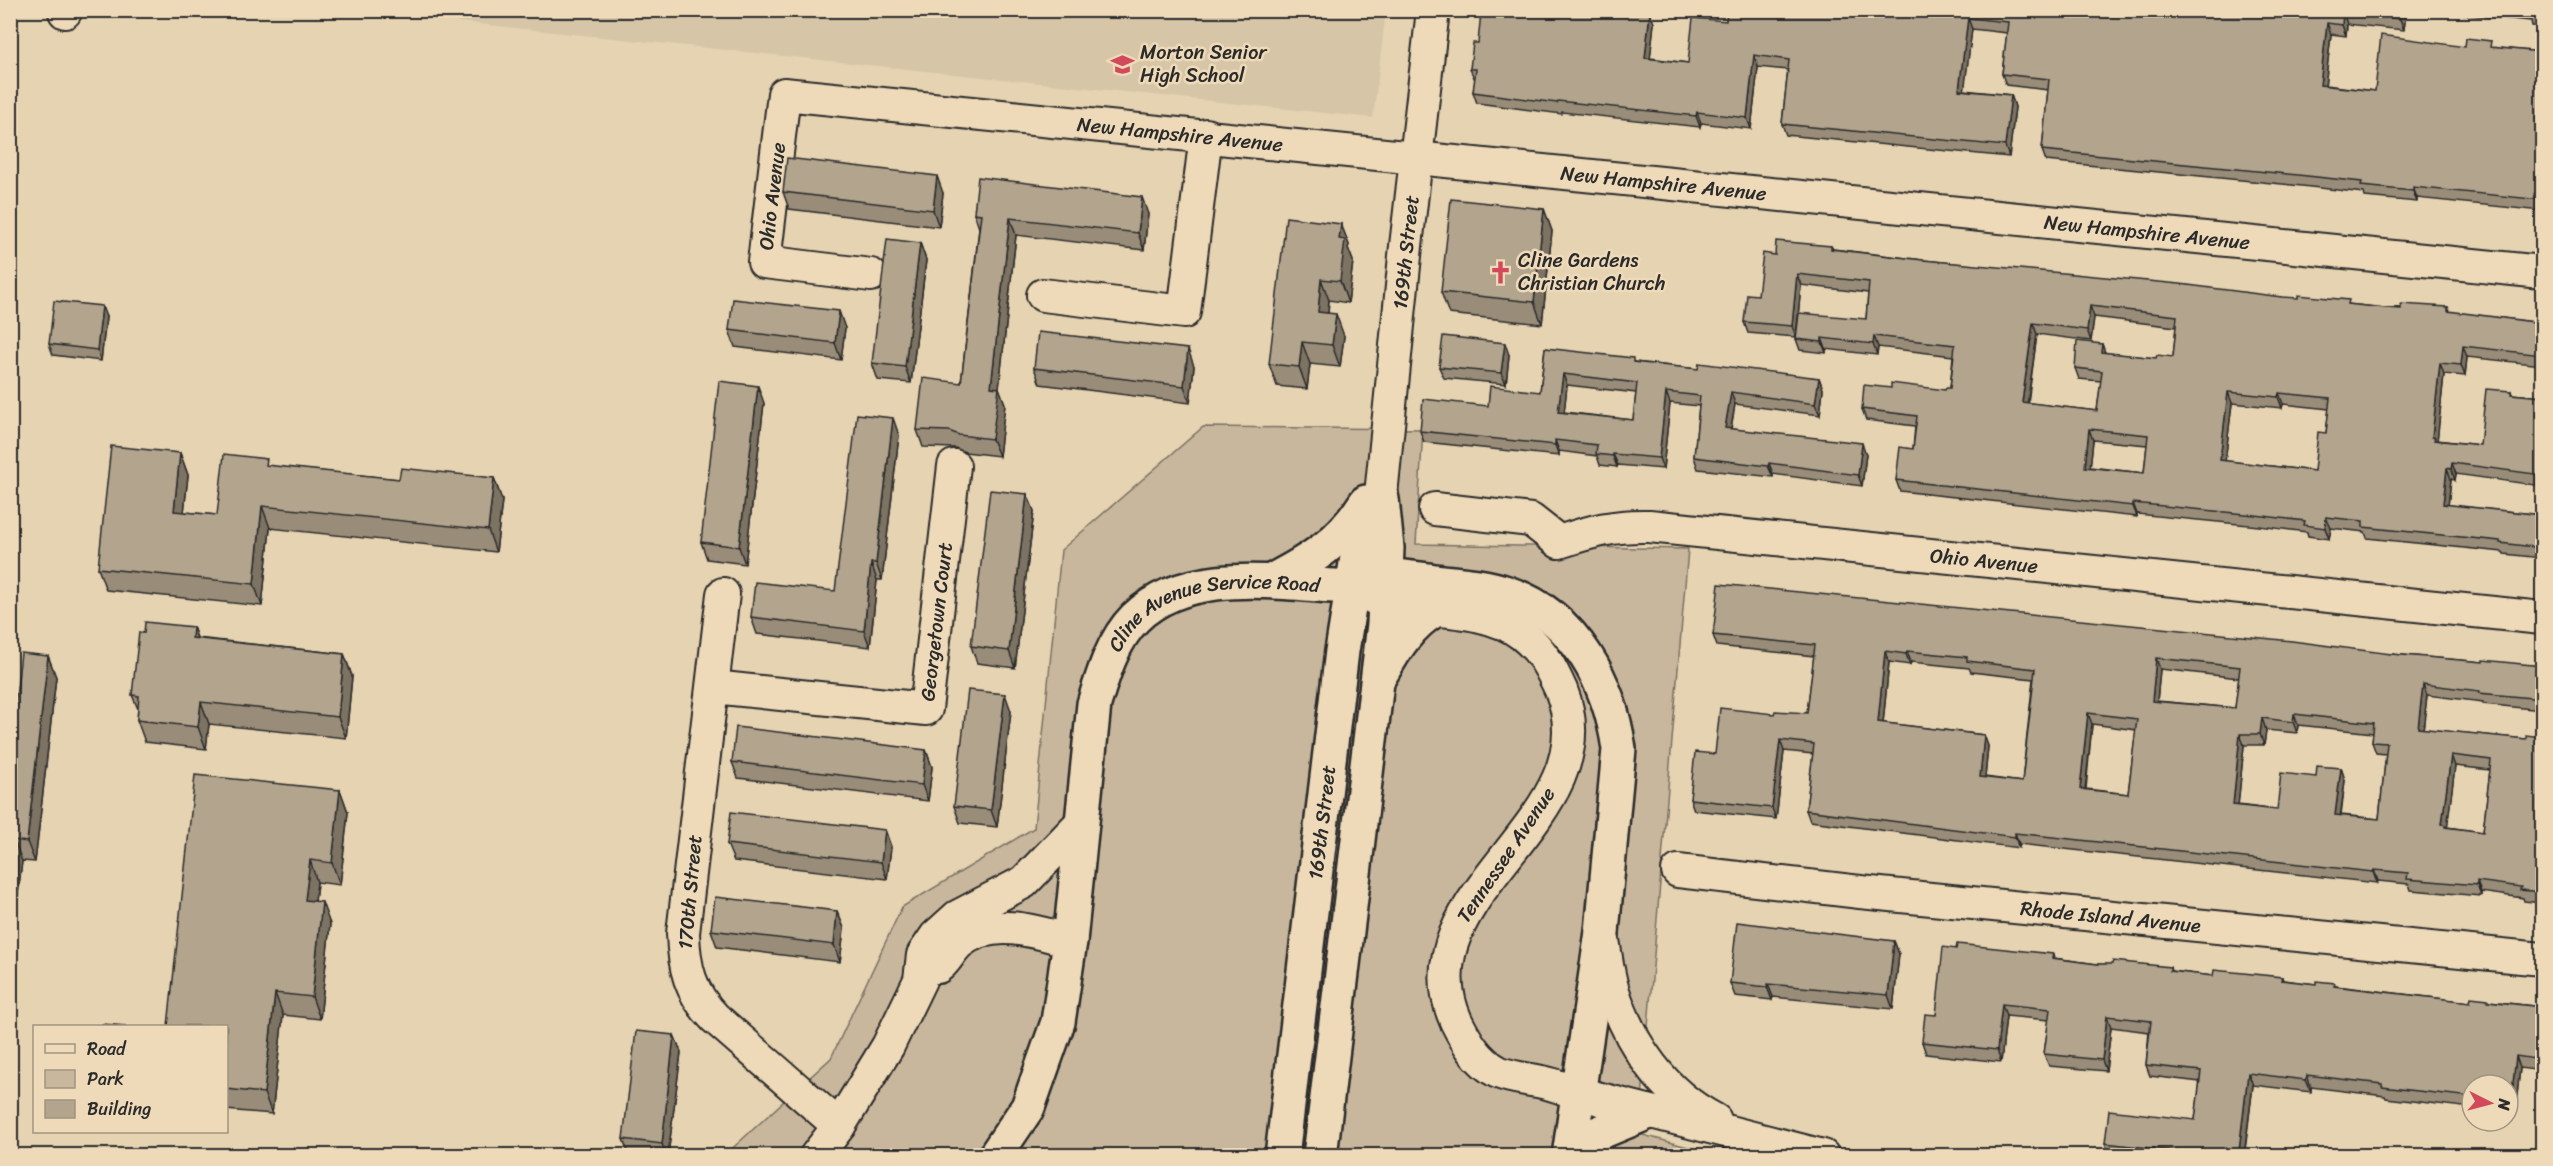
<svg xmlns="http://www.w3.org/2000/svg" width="2553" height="1166" font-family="Sriracha,sans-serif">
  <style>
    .built { fill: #d6c5a7 }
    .green { fill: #c8b79c; stroke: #7a7164; stroke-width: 1.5 }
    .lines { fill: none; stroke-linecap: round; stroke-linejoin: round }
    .minor-casing { stroke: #2b2b2b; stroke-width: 36 }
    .major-casing { stroke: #2b2b2b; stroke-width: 38 }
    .highway-casing { stroke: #2b2b2b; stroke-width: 38 }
    .minor { stroke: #eedab8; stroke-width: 32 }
    .major { stroke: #eedab8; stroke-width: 33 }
    .highway { stroke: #eedab8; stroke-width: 33 }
    .wall { fill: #998d79; stroke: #2b2b2b; stroke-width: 1.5; fill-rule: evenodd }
    .shaded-wall { fill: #7d7363; stroke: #2b2b2b; stroke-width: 1.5 }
    .building { fill: #b2a48d; stroke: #2b2b2b; stroke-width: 1.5; fill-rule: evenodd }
    .labels { text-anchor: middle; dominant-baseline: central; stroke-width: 5; stroke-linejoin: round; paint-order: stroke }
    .poi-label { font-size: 20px; fill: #2b2b2b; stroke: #eedab8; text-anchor: start }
    .street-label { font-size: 20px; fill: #2b2b2b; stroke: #eedab8 }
  </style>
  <rect width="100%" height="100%" fill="#e6d3b2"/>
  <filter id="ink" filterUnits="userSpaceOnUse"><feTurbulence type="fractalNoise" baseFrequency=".0167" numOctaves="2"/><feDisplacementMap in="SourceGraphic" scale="12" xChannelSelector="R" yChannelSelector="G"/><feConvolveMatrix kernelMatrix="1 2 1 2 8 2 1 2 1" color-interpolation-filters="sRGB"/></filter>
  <g filter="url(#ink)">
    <path class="built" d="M354,11H1386L1373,118Z"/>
    <path class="green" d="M592,11L697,10V11L666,16Z
      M1203,427L1423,429L1416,544L1688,549L1639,1134L1718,1155L724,1156L831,1058L902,907L1034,828L1061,550Z"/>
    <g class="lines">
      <defs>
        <g id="minor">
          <path d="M65,12L66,10"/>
          <path id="s1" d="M871,275L764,262L784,94L2542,272"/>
          <path d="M1043,295L1184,312L1206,135"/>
          <path id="s2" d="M1381,495L1406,246L1433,10"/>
          <path id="s3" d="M1435,509L1531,520L1559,542C1592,531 1615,525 1649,526L2542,618"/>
          <path d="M1363,592C1371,596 1379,602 1387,604C1429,612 1489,607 1523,635C1542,650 1551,668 1561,690C1613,819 1399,893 1456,1021C1466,1041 1477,1061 1498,1072C1511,1078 1529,1079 1542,1082C1554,1084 1565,1089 1577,1093L1823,1156"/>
          <path d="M723,594L683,933C684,967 690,993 715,1018L839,1126"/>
          <path id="s4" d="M713,687L926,709L954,466"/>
          <path id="s5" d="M1678,871L1860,892L2542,959"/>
          <path d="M1603,940C1606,957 1608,975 1613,991C1630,1045 1664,1094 1715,1120"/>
          <path d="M938,967C947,961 951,949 960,942C991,917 1036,931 1070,941"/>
          <path d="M816,1156L839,1126L888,1046L920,980L923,955L936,936L957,917L1024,882L1082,822"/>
        </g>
        <g id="major">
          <path d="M1273,580C1313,559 1342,541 1366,502"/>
          <path d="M1381,674C1395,649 1410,624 1435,610"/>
          <path id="s6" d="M1070,941L1094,704C1103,674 1113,640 1135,618C1189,565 1281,584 1349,587C1362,588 1375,577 1388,576C1406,576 1425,580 1443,582C1465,584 1488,586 1510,594C1576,617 1610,684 1619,749L1602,932"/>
          <path id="s7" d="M1282,1156L1342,651L1358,551L1381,495"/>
          <path d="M1320,1156L1384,624L1387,548L1382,499"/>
        </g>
        <path id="highway" d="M995,1156L1028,1107L1058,1022L1070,941
          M1569,1156L1602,932
          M1577,1156L1596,1134L1649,1112"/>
      </defs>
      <use href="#minor" class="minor-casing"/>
      <use href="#major" class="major-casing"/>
      <use href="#highway" class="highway-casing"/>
      <use href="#minor" class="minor"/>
      <use href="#major" class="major"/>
      <use href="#highway" class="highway"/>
    </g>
    <path class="wall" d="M1727,10H2406L2404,30L2347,24L2346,36L2331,34L2325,85L2375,91L2465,47L2493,48L2542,52V211L2417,198V202L2365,197L2364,193L2302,186L2046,161L2042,150L2048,90L2006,85L2002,74L2007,33L1972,29L1964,90L2011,95L2015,107L2009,157L1786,135L1782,124L1788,70L1758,67L1751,129L1701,123L1700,127L1562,112V114L1477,103L1473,92L1475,80L1470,69L1478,43L1522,17L1654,23L1650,58L1688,63L1726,21Z
      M2419,10H2542V27L2532,26L2531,21Z
      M783,192L943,193L939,227L789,209Z
      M1544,209L1552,231L1542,324L1449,314L1441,292Z
      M974,213L1148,214L1144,250L1016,235L999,388L1005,404L999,456L965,452L955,448L923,447L917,430L961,383L979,228Z
      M1341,224L1349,245L1348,248L1353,261L1348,303L1329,300L1328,313L1344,336L1340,367L1310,364L1307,389L1277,386L1269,364Z
      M920,243L926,260L911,383L878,380L872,363Z
      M1831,246L1833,249L1923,260L2385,308L2448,307L2450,312L2542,323V365L2467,357L2465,376L2444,374L2437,440L2480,445L2511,391L2512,394L2542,397V486L2456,474L2455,480L2451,479L2448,505L2542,515V558L2504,554L2503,552L2367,538L2365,532L2331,528L2329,539L2308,536L2307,532L2259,526L2137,514V517L1900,491L1896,480L1913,449L1915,426L1866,420L1862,409L1891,388L1945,390L1950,388L1953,356L1878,347L1877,355L1826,349V353L1800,350L1796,339L1866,319L1868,293L1801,285L1796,337L1748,333L1744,322L1758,295L1775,255ZM2094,317L2176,327L2173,357L2156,358L2105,353L2102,344L2075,368L2079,379L2101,381L2097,411L2028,403L2037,334L2091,341ZM2232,403L2282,408L2283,404L2329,409L2326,433L2314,471L2225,461ZM2093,440L2147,445L2144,473L2090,467Z
      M106,317L101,361L53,355L49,344Z
      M845,328L841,360L735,347L729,330Z
      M1545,348L1635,362L1698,369L1819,378L1823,389L1820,415L1735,404L1731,429L1866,454L1862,486L1773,474V477L1698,469L1694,457L1699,406L1670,403L1663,469L1618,465L1617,467L1600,465L1597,456L1559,451V456L1424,442L1420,431L1488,406L1540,392ZM1567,385L1636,393L1633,420L1564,412Z
      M1509,355L1506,384L1444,378L1439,367Z
      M1194,366L1190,403L1040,384L1034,368Z
      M764,403L745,564L707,559L701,542Z
      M899,435L882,580H877L870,647L757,634L751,617L835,591Z
      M180,453L188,475L184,512L217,515L269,466L399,479L494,478L502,500L496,552L270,528L262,606L106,590L98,568Z
      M1027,494L1034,511L1015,668L977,663L971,646Z
      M193,627L197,638L344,654L352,676L346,738L209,724L206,749L145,742L137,720L138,709L132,695L144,633Z
      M1713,635L2391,654L2483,662L2542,666V710L2483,704V702L2427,695L2423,729L2526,739L2542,737V903L2524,901L2523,898L2481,892V896L2411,890L2409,884L2378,881L2377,883L2019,844V848L1810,821L1806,810L1813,754L1784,751L1776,819L1694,810L1690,799L1715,754L1774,714L1807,713L1814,656L1717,646ZM1889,662L1910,665L1911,662L1969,668L1971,672L2033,679L2022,782L1985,777L1988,746L1984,735L1883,723ZM2160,669L2239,678L2235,708L2157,701ZM2092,724L2136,730L2128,794L2086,789ZM2298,725L2373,733L2372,742L2376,753L2386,754L2379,819L2341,815L2345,780L2341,768L2316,777L2277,810L2238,805L2244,745H2264L2266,730L2297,733ZM2455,766L2490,770L2483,832L2447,827Z
      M48,656L56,677L35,862L22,861L10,960L14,716Z
      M1011,711L997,827L960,823L954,806Z
      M926,750L932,767L928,801L738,778L732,762Z
      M340,790L348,812L340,885L317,882L315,902L330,924L320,1019L283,1015L272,1114L226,1110V1026Z
      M885,830L891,847L887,879L734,861L727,844Z
      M837,911L844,928L840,962L717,947L711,930Z
      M1894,941L1899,954L1893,1009L1773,997L1772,1000L1735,996L1730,983Z
      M1956,949L2053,954L2054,958L2097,964L2170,967L2171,971L2213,976L2282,977L2283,980L2316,984L2336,986L2470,1002L2489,1001L2542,1007V1071L2520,1068L2515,1113L2508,1112V1085H2472V1108L2386,1098L2385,1096L2311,1087V1092L2253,1085L2245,1151L2279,1155H2110L2105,1143L2195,1120L2200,1082L2150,1076L2146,1065L2149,1032L2111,1027L2106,1071L2049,1066L2044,1054L2049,1020L2006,1016L2001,1062L1926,1054L1922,1042L1936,1015Z
      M674,1035L681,1052L668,1155H629L623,1139Z"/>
    <path class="shaded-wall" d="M2401,10H2406L2404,30L2400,19Z
      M1650,12L1654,23L1649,69L1645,58Z
      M2343,12L2347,24L2346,36L2342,25Z
      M1968,18L1972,29L1963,101L1959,90Z
      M2327,23L2331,34L2324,96L2320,85Z
      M1754,55L1758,67L1751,129L1747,118Z
      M2011,95L2015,107L2009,157L2005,146Z
      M1697,112L1701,123L1700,127L1696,116Z
      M937,176L943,193L939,227L933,210Z
      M2413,187L2417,198V202L2413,191Z
      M1142,197L1148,214L1144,250L1138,233Z
      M1544,209L1552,231L1542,324L1534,302Z
      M1010,218L1016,235L999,388L1005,404L999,456L992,439L991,387Z
      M1341,224L1349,245L1348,248L1353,261L1348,303L1340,281L1339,239Z
      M920,243L926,260L911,383L905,367Z
      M1797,274L1801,285L1796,337L1792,326Z
      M1321,279L1329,300L1326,333L1318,312Z
      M102,306L106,317L101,361L97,350Z
      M2090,306L2094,317L2091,341L2087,330Z
      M839,311L845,328L841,360L835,343Z
      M1336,314L1344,336L1340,367L1332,345Z
      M2033,323L2037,334L2026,413L2022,402Z
      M1874,336L1878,347L1877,355L1873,344Z
      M1822,338L1826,349V353L1822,342Z
      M1302,342L1310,364L1307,389L1299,367Z
      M1505,343L1509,355L1506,384L1501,373Z
      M2102,344L2106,355L2101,352Z
      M2463,346L2467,357L2465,376L2461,365Z
      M1188,349L1194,366L1190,403L1184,386Z
      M2440,363L2444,374L2437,442L2432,437Z
      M1563,374L1567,385L1563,423L1558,412Z
      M1819,378L1823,389L1820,415L1815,404Z
      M758,386L764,403L745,564L739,547Z
      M1666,392L1670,403L1663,469L1659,458Z
      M1731,392L1735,404L1729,440L1725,428Z
      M2228,392L2232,403L2224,471L2220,460Z
      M2279,393L2283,404L2282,408L2278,397Z
      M893,418L899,435L882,580L876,563Z
      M2089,429L2093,440L2089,478L2085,467Z
      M1555,440L1559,451V456L1555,445Z
      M1862,443L1866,454L1862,486L1858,475Z
      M180,453L188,475L182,532L174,511Z
      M1613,454L1618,465L1617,467L1613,456Z
      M1769,463L1773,474V477L1768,466Z
      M2452,463L2456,474L2455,480L2451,469Z
      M2447,468L2451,479L2447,515L2443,504Z
      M494,478L502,500L496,552L488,530Z
      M1027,494L1034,511L1015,668L1009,651Z
      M2133,503L2137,514V517L2133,506Z
      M262,506L270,528L262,606L254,584Z
      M2326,517L2331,528L2329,539L2325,528Z
      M871,563L877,580L870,647L864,631Z
      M193,627L201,649L192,638Z
      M1885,651L1889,662L1882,733L1878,722Z
      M1907,651L1911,662L1910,665L1906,654Z
      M344,654L352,676L346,738L338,717Z
      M48,656L56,677L35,862L27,842Z
      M2156,658L2160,669L2156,712L2152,701Z
      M2423,684L2427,695L2422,740L2418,728Z
      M1005,694L1011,711L997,827L991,810Z
      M201,702L209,724L206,749L198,727Z
      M2088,713L2092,724L2084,800L2080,789Z
      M2294,714L2298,725L2297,733L2293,722Z
      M2262,718L2266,730L2264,745L2260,734Z
      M2240,734L2244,745L2237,816L2233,805Z
      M1984,735L1988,746L1984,788L1980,777Z
      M1780,740L1784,751L1776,819L1772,808Z
      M926,750L932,767L928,801L922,785Z
      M2451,755L2455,766L2447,829L2442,824Z
      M2341,768L2345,780L2339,826L2335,815Z
      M340,790L348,812L340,885L332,863Z
      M2542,818V844L2540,838Z
      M885,830L891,847L887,879L881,862Z
      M2015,833L2019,844V848L2015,837Z
      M14,840L22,861L10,960V874Z
      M310,860L317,882L313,922L305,900Z
      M2374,870L2378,881L2377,883L2373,872Z
      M2477,881L2481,892V896L2477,885Z
      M322,902L330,924L320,1019L312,997Z
      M837,911L844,928L840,962L834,945Z
      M1894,941L1899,954L1893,1009L1888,995Z
      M1768,984L1773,997L1772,1000L1767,987Z
      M275,993L283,1015L272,1114L264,1093Z
      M2002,1004L2006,1016L2001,1062L1997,1050Z
      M2107,1016L2111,1027L2106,1071L2102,1060Z
      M674,1035L681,1052L668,1155H666L662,1144Z
      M2516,1056L2520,1068L2515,1113L2511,1101Z
      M2248,1073L2253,1085L2244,1155L2239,1151Z
      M2307,1075L2311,1087V1092L2306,1080Z"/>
    <path class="building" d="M1522,10H1586L1626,15V10L1650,12L1645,58L1688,63L1693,18L1726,21L1727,10H2401L2400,19L2343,12L2342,25L2327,23L2320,85L2375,91L2381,35L2465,47L2466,38L2491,41L2490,47L2542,52V200L2413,187V191L2361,186L2362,182L2298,175L2042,150L2049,79L2002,74L2008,22L1968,18L1959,90L2011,95L2005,146L1782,124L1789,60L1754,55L1747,118L1697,112L1696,116L1558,101L1557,103L1473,92L1476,69H1470L1473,43H1478L1481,12L1522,17Z
      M2529,10H2542V16L2528,15Z
      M787,158L937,176L933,210L783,192Z
      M978,177L1142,197L1138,233L1010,218L991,387L999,388L992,439L959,435L949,431L917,430L923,378L961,383L981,214L974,213Z
      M1451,199L1544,209L1534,302L1441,292Z
      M1286,217L1341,224L1339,239L1345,240L1340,281L1321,279L1318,312L1336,314L1332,345L1302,342L1299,367L1269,364Z
      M887,239L920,243L905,367L872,363Z
      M1776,241L1831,246V249L1923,260L2180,284L2282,297L2298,298V295L2349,300L2348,304L2385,308L2401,309V304L2448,307V311L2542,323V355L2463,346L2461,365L2440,363L2432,437H2435L2434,440L2480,445L2486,389L2511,391V394L2542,397V475L2452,463L2451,469L2447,468L2443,504L2542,515V548L2500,543V541L2363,527V521L2326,517L2325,528L2304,525L2305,521L2255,515L2133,503V506L1896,480L1900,447L1913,449L1917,416L1862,409L1864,385L1891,388V383L1945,390L1946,388H1950L1955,345L1874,336L1873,344L1822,338V342L1796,339L1799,313L1866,319L1869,282L1797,274L1792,326L1744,322L1747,294L1758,295L1763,253L1775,255ZM2090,306L2177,316L2173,357L2157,355L2156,358L2101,352L2102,344L2077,341L2075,368L2102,371L2097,411L2022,402L2033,323L2087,330ZM2228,392L2278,397L2279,393L2330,398L2326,433L2318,432L2314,471L2220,460ZM2089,429L2148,435L2144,473L2085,467Z
      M733,299L839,311L835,343L729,330Z
      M54,301L102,306L97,350L49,344Z
      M1038,332L1188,349L1184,386L1034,368Z
      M1443,336L1505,343L1501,373L1439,367Z
      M1545,348L1633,358V362L1698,369L1699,363L1819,378L1815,404L1731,392L1725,428L1862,443L1858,475L1769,463L1768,466L1694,457L1700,396L1666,392L1659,458L1613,454V456L1596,454L1597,445L1555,440V445L1420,431L1423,399L1488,406L1490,386L1540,392ZM1563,374L1637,383L1633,420L1558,412Z
      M719,381L758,386L739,547L701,542Z
      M857,414L893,418L876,563H871L864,631L751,617L755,582L835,591Z
      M111,446L180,453L174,511L217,515L224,454L267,459L266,465L399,479L401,468L494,478L488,530L262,506L254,584L98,568Z
      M990,490L1027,494L1009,651L971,646Z
      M1719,584L2292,641L2391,654L2483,662V660L2542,666V699L2479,693L2480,691L2423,684L2418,728L2526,739V735L2542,737V818L2540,838H2542V892L2520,890L2521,887L2477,881V885L2407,879L2408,873L2374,870L2373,872L2015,833V837L1806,810L1814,744L1780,740L1772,808L1690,799L1695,752L1715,754L1720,708L1774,714L1775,711L1807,713L1815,645L1713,635ZM1885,651L1906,654L1907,651L1967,657V661L2035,669L2022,782L1980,777L1984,735L1878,722ZM2156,658L2240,667L2235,708L2152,701ZM2088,713L2137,719L2128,794L2080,789ZM2294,714L2374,723L2372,742L2387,743L2379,819L2335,815L2341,768L2317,766L2316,777L2281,773L2277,810L2233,805L2240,734H2260L2262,718L2293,722ZM2451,755L2491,760L2483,832L2445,827V825L2442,824Z
      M145,622L193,627L192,638L344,654L338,717L201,702L198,727L137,720L139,696L132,695L139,632L144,633Z
      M21,653L48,656L27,842L14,840L10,874V715L14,716Z
      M968,690L1005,694L991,810L954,806Z
      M736,727L926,750L922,785L732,762Z
      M195,775L340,790L332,863L310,860L305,900L322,902L312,997L275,993L264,1093L226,1089V1026H168Z
      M731,812L885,830L881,862L727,844Z
      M715,897L837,911L834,945L711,930Z
      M1737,922L1894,941L1888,995L1768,984L1767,987L1730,983Z
      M1957,944L2053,954L2052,958L2097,964H2112L2113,961L2170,967V971L2213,976L2214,970L2282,977L2281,980L2316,984V981L2335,983L2334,986L2470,1002L2471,997L2488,999V1001L2542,1007V1060L2516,1056L2511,1101H2508V1085H2472V1097L2382,1087V1084L2307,1075L2306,1080L2248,1073L2239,1151L2279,1155H2183L2184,1152L2105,1143L2109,1110L2195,1120L2201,1071L2146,1065L2151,1021L2107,1016L2102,1060L2044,1054L2050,1009L2002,1004L1997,1050L1922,1042L1925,1014L1936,1015L1943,947L1956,949Z
      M102,1024L126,1026H101Z
      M636,1031L674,1035L662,1144L623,1139Z
      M2293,1153L2311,1155H2293Z"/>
  </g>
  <defs>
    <symbol id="school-bare" viewBox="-9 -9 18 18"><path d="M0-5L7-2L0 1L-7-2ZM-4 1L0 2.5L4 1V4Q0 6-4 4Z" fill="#d1495b" stroke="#eedab8" stroke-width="2.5" paint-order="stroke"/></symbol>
    <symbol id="church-bare" viewBox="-9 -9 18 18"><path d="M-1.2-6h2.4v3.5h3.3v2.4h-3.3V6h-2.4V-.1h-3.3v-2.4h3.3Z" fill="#d1495b" stroke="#eedab8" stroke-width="2.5" paint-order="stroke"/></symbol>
  </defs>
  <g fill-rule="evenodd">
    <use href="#school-bare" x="1106" y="48" width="33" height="33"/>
    <use href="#church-bare" x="1484" y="256" width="33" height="33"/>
  </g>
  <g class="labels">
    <g class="poi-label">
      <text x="1140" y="52">Morton Senior<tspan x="1140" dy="23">High School</tspan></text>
      <text x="1518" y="260">Cline Gardens<tspan x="1518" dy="23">Christian Church</tspan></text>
    </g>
    <g class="street-label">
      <text stroke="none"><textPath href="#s1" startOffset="675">New Hampshire Avenue</textPath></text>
      <text stroke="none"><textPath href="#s1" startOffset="1161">New Hampshire Avenue</textPath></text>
      <text stroke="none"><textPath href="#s1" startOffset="174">Ohio Avenue</textPath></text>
      <text stroke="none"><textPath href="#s1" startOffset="1647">New Hampshire Avenue</textPath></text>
      <text stroke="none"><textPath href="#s2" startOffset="244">169th Street</textPath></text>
      <text stroke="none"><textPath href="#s3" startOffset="561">Ohio Avenue</textPath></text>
      <text stroke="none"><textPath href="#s4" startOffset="302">Georgetown Court</textPath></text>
      <text stroke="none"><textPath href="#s6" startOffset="412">Cline Avenue Service Road</textPath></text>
      <text stroke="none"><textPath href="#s7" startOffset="336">169th Street</textPath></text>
      <text transform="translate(1506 855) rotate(-56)">Tennessee Avenue</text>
      <text transform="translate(690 892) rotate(-85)">170th Street</text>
      <text stroke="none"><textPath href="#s5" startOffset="435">Rhode Island Avenue</textPath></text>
    </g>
  </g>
  <rect width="2553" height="1166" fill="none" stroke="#eedab8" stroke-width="36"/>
  <rect x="18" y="18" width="2517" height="1130" fill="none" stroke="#2b2b2b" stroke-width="2" filter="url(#ink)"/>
  <rect x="33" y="1025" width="195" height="108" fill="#eedab8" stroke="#a09480" stroke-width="1.5"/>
  <rect x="45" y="1044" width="30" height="9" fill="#eedab8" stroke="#a09480" stroke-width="1.5"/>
  <text x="87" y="1055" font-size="18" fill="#2b2b2b">Road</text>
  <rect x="45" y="1070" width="30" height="18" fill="#c8b79c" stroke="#a09480" stroke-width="1.5"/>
  <text x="87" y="1085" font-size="18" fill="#2b2b2b">Park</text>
  <rect x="45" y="1100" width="30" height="18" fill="#b2a48d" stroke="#a09480" stroke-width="1.5"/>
  <text x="87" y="1115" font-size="18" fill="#2b2b2b">Building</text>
  <g transform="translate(2490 1103) rotate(96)"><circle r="28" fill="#eedab8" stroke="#a09480" stroke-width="1.5"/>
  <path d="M0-4.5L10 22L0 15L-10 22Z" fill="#d1495b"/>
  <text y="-9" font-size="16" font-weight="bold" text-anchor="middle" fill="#2b2b2b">N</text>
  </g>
</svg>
